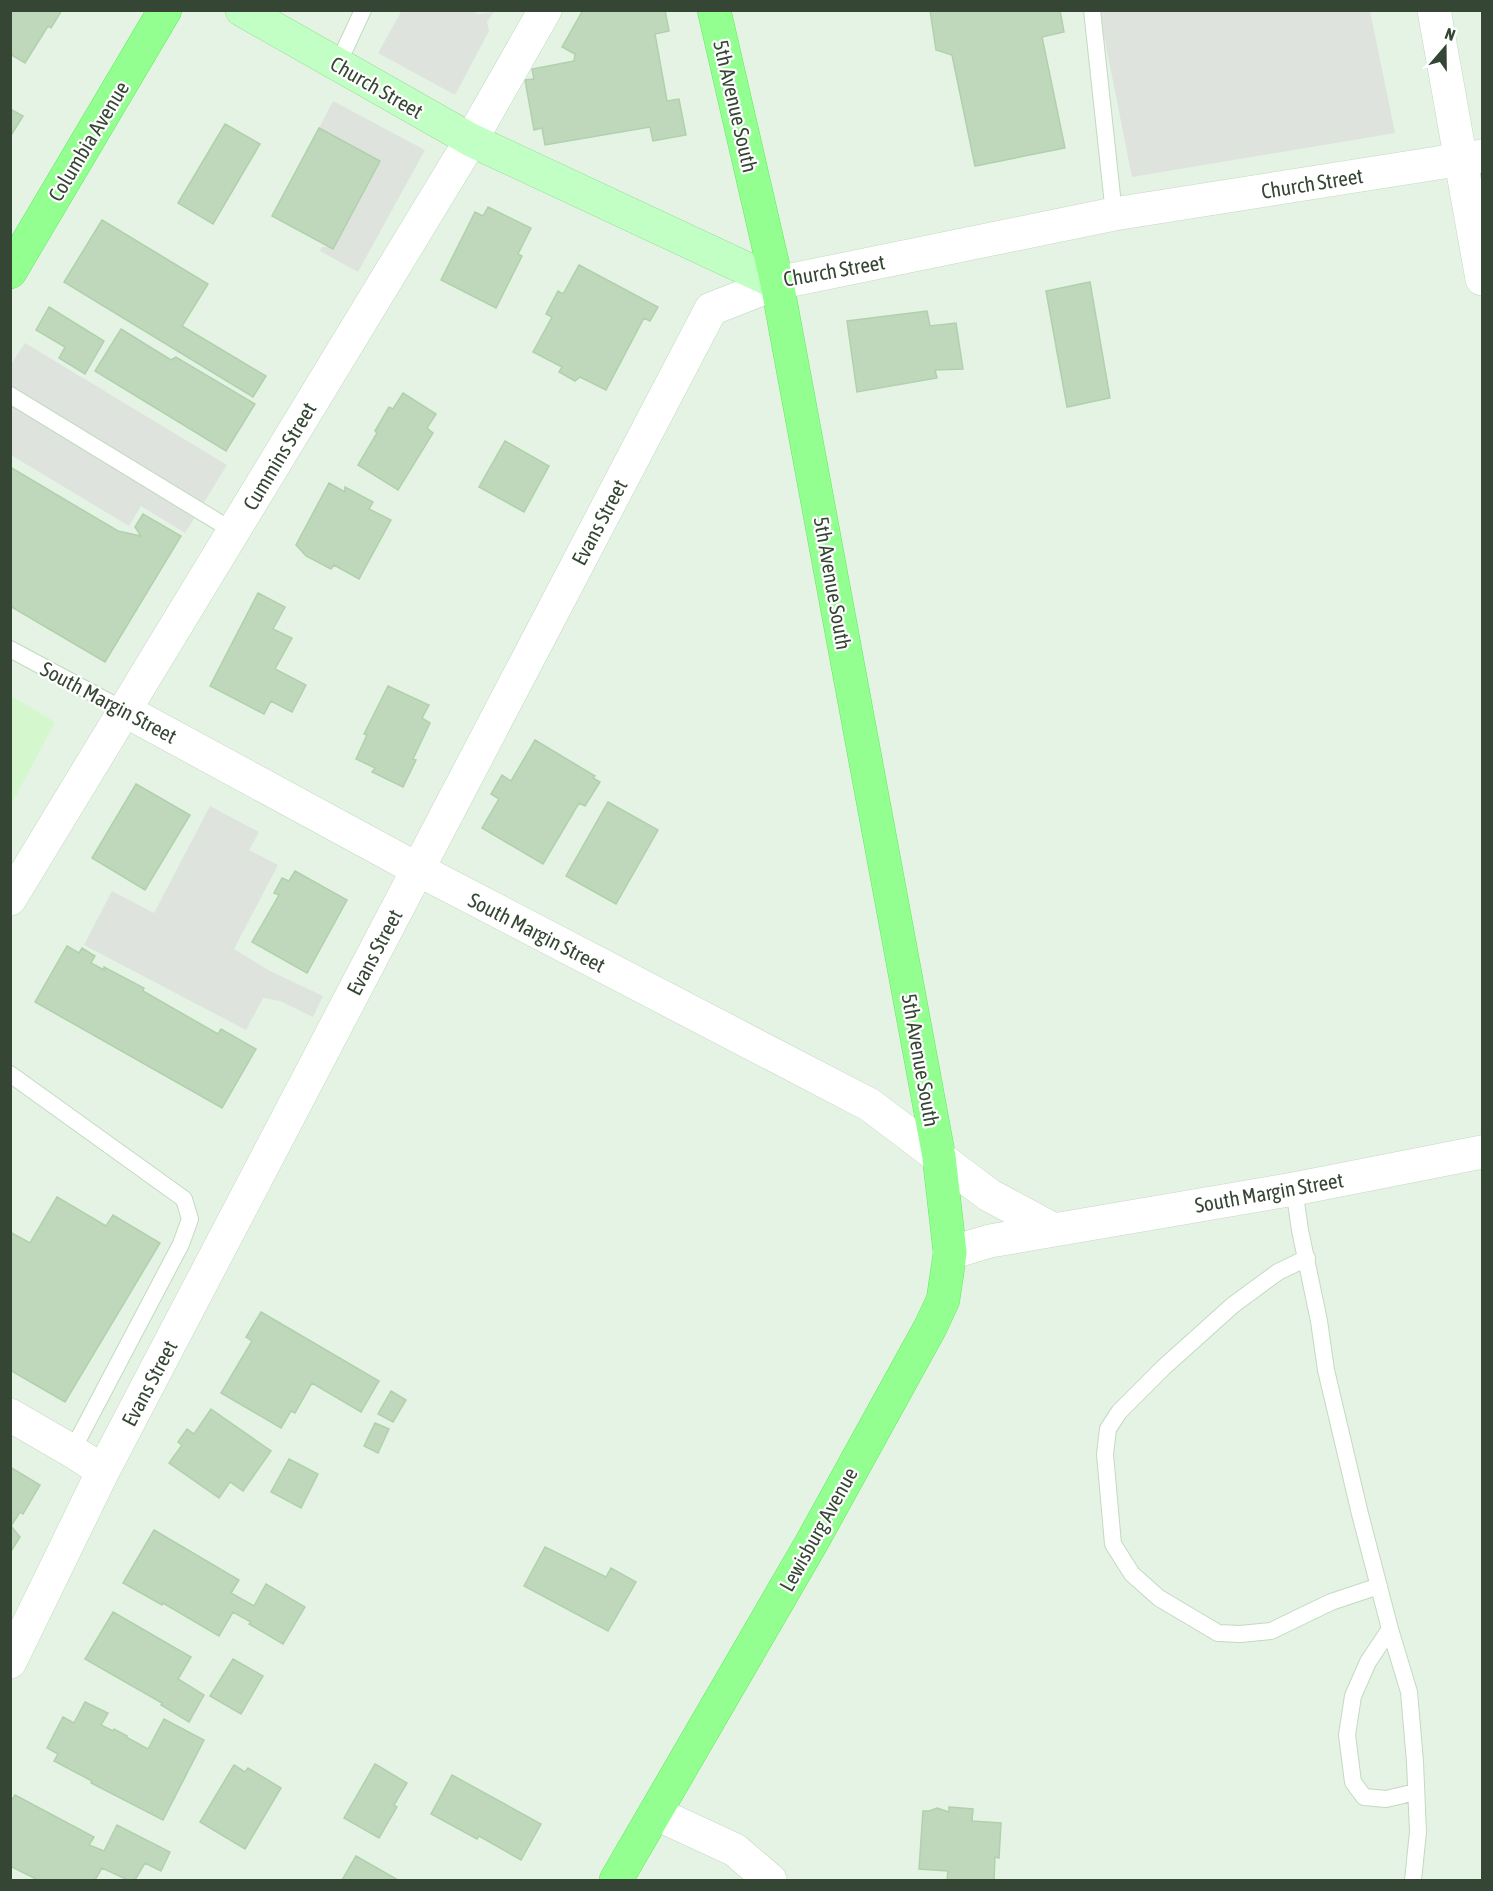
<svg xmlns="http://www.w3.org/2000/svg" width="1493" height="1891" font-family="'Asap Condensed',sans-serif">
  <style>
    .commercial { fill: #d4f7ce }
    .parking { fill: #dee3dd }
    .building { fill: #bfd8bc; stroke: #b0d1ac; stroke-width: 1.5 }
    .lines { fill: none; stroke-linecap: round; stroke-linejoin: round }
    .service-casing { stroke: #c2dac0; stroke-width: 18 }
    .minor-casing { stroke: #c2dac0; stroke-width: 34 }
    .secondary-casing { stroke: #95dc96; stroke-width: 34 }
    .primary-casing { stroke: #5fea5b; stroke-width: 34 }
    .service { stroke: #fff; stroke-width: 16 }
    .minor { stroke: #fff; stroke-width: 33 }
    .secondary { stroke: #c2ffc4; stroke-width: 33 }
    .primary { stroke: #93ff91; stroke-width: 33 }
    .labels { text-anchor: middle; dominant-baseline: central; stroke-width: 4.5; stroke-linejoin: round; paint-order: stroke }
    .street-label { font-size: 21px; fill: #364634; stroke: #fff }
  </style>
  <rect width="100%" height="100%" fill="#e5f3e4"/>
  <path class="commercial" d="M11,696L55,722L11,805Z"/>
  <path class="parking" d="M402,10L471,11L478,14L494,12L487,22L489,31L455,95L378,53Z
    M1099,11H1370L1395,133L1132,177Z
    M333,101L425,150L358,272L320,251L322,247H329L333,249L380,161L319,128Z
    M25,343L227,465L185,533L141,506L129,526L11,455L10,366Z
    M210,806L259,832L249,850L278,865L234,949L270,971L323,996L313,1017L280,1001L263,998L246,1030L84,945L112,891L154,913Z"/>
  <path class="building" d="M10,10H62L51,28L48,26L25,63L10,54Z
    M583,10H665L669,31L655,34L667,101L679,99L686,135L653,141L650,127L545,145L542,128L534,130L525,80L534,79L532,69L574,61L575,54L562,47Z
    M930,10H1060L1064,32L1042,37L1065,148L975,166L952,55L936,50Z
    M10,109L23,116L10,137Z
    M225,124L260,144L213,224L178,203Z
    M319,128L380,161L333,249L272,216Z
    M488,207L531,228L518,254L522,256L496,308L441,280L475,212L483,216Z
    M102,220L208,284L182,326L266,376L253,397L64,282Z
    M579,265L658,307L650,321L644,318L606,390L580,377L575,381L559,372L562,367L533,352L552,317L546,314L558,291L563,294Z
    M1090,282L1110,398L1067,407L1046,291Z
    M49,307L104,341L85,374L59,358L65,347L36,330Z
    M927,311L930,326L956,323L963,369L935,370L937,378L857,392L847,321Z
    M121,329L171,360L176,357L255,404L226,451L95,371Z
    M403,393L436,414L427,428L433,433L398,490L358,465L377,433L375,431L389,407L393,409Z
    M505,441L549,466L524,512L479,487Z
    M10,467L118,531L141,536L135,527L143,514L181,536L105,662L10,606Z
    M329,483L345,492V487L373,502L369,509L391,520L359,579L334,565L331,569L306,556L296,545Z
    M258,593L285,607L273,629L292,638L275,669L306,685L292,712L271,701L264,714L210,686Z
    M388,686L429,705L422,718L430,723L413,759L416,760L403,787L372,772L375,768L356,759L367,735L364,734Z
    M535,740L595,776L593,778L600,782L585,806L579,803L543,864L482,828L499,799L491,794L502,775L511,781Z
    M136,784L190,815L145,890L92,858Z
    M608,802L658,830L616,904L566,876Z
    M295,871L347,900L307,973L252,942L279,895L274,893L282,878L289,881Z
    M67,946L79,953L82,948L95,956L91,963L104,970V967L144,988L143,991L218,1034L221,1029L256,1049L222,1108L35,1002Z
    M57,1197L106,1226L113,1215L160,1243L65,1402L10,1370V1232L30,1243Z
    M261,1312L379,1381L361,1412L312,1383L295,1413L291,1411L281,1428L221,1393L252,1341L246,1337Z
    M391,1391L406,1400L393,1422L378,1414Z
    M211,1409L271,1451L243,1491L230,1482L219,1498L169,1463L182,1445L178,1442L187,1429L194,1434Z
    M375,1423L389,1429L378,1453L364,1446Z
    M289,1459L318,1474L301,1508L271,1492Z
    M10,1467L40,1485L23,1514L20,1512L11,1526L20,1537L10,1553Z
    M154,1530L239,1580L231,1593L254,1606L266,1584L305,1607L283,1644L249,1624L251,1622L233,1612L219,1636L163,1603L162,1605L123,1583Z
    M545,1547L606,1577L611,1568L636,1582L608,1631L524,1586Z
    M113,1612L191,1657L178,1679L204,1695L189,1722L161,1705L162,1703L85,1659Z
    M233,1659L263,1676L241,1714L210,1696Z
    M85,1702L108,1713L101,1725L113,1731L114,1729L127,1736L126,1737L148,1749L164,1719L204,1740L163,1820L91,1783L92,1781L54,1761L58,1754L47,1748L63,1717L74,1723Z
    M375,1764L407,1783L394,1805L397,1807L379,1838L344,1818Z
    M234,1765L245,1772L248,1768L281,1788L245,1849L200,1822Z
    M452,1775L541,1824L521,1860L479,1836L477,1839L431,1814Z
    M15,1795L94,1837L89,1845L104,1851L117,1825L170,1852L161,1871L145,1863L135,1880H128L102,1868L95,1880H38L10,1866V1803Z
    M949,1807L973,1809L972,1821L1001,1823L999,1858L995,1857L994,1880H947L948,1871L919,1869L923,1811H929L937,1808L949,1812Z
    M356,1856L398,1880H342Z"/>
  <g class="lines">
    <defs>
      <path id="service" d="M1092,10L1114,214
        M338,64L363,10
        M10,395L233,531
        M10,649L124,710
        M10,1074L184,1199L190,1219L181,1244L72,1451
        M1294,1189L1300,1230L1319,1321L1326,1370L1360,1514L1390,1629L1409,1692L1415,1762L1418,1832L1413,1880
        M1307,1258L1278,1272L1233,1305L1164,1367L1119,1412L1108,1429L1105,1454L1113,1544L1132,1574L1159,1598L1218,1633L1240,1634L1271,1631L1331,1602L1379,1586
        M1390,1629L1368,1662L1353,1696L1347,1735L1353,1782L1364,1797L1386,1799L1416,1792"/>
      <path id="minor" d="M1434,10L1482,279
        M124,710L417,869L870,1105L989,1195L1054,1230
        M10,899L471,140L545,10
        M950,1253L990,1241L1294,1189L1482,1152
        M10,1415L72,1451L103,1471
        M10,1662L103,1471L711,309L777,283L1114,214L1482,156
        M655,1813L735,1850L770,1880"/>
      <path id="secondary" d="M242,10L471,140L777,283"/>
      <path id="primary" d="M10,272L165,10
        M616,1880L812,1542L931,1326L943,1300L950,1253L939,1157L777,283L714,10"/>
    </defs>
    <use href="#service" class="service-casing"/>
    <use href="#minor" class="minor-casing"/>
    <use href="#secondary" class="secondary-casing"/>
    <use href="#primary" class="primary-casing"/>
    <use href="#service" class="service"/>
    <use href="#minor" class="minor"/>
    <use href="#secondary" class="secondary"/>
    <use href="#primary" class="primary"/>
  </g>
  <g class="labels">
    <g class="street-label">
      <text transform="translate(377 87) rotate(30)">Church Street</text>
      <text transform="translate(736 106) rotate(77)">5th Avenue South</text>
      <text transform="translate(88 141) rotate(-59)">Columbia Avenue</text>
      <text transform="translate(1312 183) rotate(-9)">Church Street</text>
      <text transform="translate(834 270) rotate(-10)">Church Street</text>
      <text transform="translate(279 456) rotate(-59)">Cummins Street</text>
      <text transform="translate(599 522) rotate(-62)">Evans Street</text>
      <text transform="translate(833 583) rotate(80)">5th Avenue South</text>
      <text transform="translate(109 702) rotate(28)">South Margin Street</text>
      <text transform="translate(537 932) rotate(27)">South Margin Street</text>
      <text transform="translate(374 952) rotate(-62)">Evans Street</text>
      <text transform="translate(921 1060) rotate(80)">5th Avenue South</text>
      <text transform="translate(1269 1192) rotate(-10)">South Margin Street</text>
      <text transform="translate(149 1383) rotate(-62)">Evans Street</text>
      <text transform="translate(818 1529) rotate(-61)">Lewisburg Avenue</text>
    </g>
  </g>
  <rect width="1493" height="1891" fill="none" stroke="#364634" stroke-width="24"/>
  <g transform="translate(1445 48) rotate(20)" stroke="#ffffff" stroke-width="4.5" paint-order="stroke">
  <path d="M0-4.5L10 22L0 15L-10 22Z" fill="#364634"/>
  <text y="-9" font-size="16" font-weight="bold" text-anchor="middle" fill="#364634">N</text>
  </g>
</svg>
